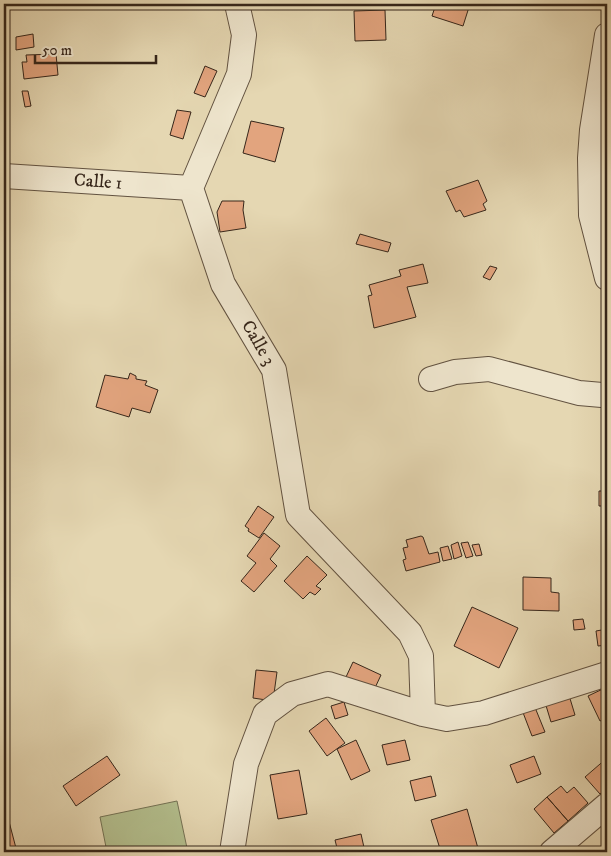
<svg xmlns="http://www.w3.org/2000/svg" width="611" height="856" font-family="'IM FELL DW Pica',serif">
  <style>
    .green { fill: #b3be8d; stroke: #747254 }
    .building { fill: #e2a47e; stroke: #36261a }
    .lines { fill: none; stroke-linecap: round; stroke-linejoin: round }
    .minor-casing { stroke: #625240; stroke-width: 26 }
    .minor { stroke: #eee5cd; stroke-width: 24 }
    .labels { text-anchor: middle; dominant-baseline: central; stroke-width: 4; stroke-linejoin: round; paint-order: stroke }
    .street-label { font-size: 18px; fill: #36261a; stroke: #eee5cd }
  </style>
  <rect width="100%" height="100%" fill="#e5d7b2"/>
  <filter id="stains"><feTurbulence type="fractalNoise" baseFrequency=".004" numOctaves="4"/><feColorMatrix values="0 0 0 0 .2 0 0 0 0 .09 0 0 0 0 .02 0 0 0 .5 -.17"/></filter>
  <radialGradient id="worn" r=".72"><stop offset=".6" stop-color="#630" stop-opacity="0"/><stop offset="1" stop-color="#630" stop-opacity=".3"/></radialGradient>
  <path class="green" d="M177,801L187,848L168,852H107L100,817Z"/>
  <path class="building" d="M436,4H470L463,26L432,16Z
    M385,10L386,40L355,41L354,11Z
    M33,34L34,47L16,50V37Z
    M56,54L58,75L24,79L22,62H27L26,55Z
    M205,66L217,71L205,97L194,93Z
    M22,91H28L31,106L25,107Z
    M177,110L191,112L183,139L170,135Z
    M251,121L284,128L275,162L243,153Z
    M478,180L487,201L483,204L486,210L464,217L460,210L456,212L446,191Z
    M222,201H244L243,210L246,228L220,232L217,212Z
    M360,234L391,243L388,252L356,244Z
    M423,264L428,283L407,287L416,317L374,328L368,296L372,295L369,285L401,276L399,270Z
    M490,266L497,268L490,280L483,277Z
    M130,373L136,376V379L147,381L145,385L158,390L150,413L132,408L129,417L96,407L105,375L128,379Z
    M599,491H607V506H599Z
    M258,506L274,517L259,538L248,531L249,529L245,526Z
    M264,533L280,546L270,559L277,566L254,592L241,581L256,563L247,556Z
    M421,536L423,537L429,554L438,552L440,562L406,571L403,560L406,559L403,548L408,547L406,540Z
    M458,542L462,556L454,559L451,545Z
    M468,542L473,556L466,558L461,543Z
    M479,544L482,555L476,556L472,545Z
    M448,546L452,559L443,561L440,548Z
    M307,556L327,575L316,586L321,589L315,595L310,592L303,599L284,581Z
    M523,577L551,578V592L559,593V611L523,610Z
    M472,607L518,628L499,668L454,646Z
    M583,619L585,629L574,630L573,620Z
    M607,629V645L598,646L596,631Z
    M353,662L381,675L374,690L346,677Z
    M256,670L277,672L273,701L253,698Z
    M607,687V718L600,721L588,696Z
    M568,692L575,715L551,722L544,699Z
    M344,702L348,715L335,719L331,706Z
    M534,705L545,732L532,736L522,710Z
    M326,718L345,743L327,756L309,731Z
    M356,740L370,771L351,780L337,749Z
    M405,740L410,760L387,765L382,745Z
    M107,756L120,775L76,806L63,786Z
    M534,756L541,774L517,783L510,765Z
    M607,758V788L600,794L585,777Z
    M299,770L307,814L278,819L270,775Z
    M431,776L436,796L415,801L410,781Z
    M561,786L567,793L574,787L588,803L568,821L547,797Z
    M547,797L568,821L554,833L534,809Z
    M467,809L479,852H441L431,820Z
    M6,810L17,852H4V811Z
    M361,834L365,852H338L335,840Z"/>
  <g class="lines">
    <defs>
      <path id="minor" d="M237,4L244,35L239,74L191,188L223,284L274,370L298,515L410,633L421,656L423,714
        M607,35L592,130L590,158L591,215L607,278
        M4,176L191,188
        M431,379L455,372L489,369L579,393L602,395
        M232,852L246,764L265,714L292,694L328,684L423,714L447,719L484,713L607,674
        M552,852L607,805"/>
    </defs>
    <use href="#minor" class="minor-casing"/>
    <use href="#minor" class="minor"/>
  </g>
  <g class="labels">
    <g class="street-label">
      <text transform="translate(98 182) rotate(4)">Calle 1</text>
      <text transform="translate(258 343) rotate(60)">Calle 3</text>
    </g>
  </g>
  <rect width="611" height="856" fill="none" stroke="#e5d7b2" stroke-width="20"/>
  <rect x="5" y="5" width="601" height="846" fill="none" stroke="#36261a" stroke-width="2.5"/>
  <rect x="10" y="10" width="591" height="836" fill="none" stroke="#36261a"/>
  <path d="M35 55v8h121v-8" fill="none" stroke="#36261a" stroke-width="2.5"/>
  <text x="42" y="55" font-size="15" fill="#36261a" stroke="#eee5cd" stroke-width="4" paint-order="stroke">50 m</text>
  <rect width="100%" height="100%" filter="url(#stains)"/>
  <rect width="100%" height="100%" fill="url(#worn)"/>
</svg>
